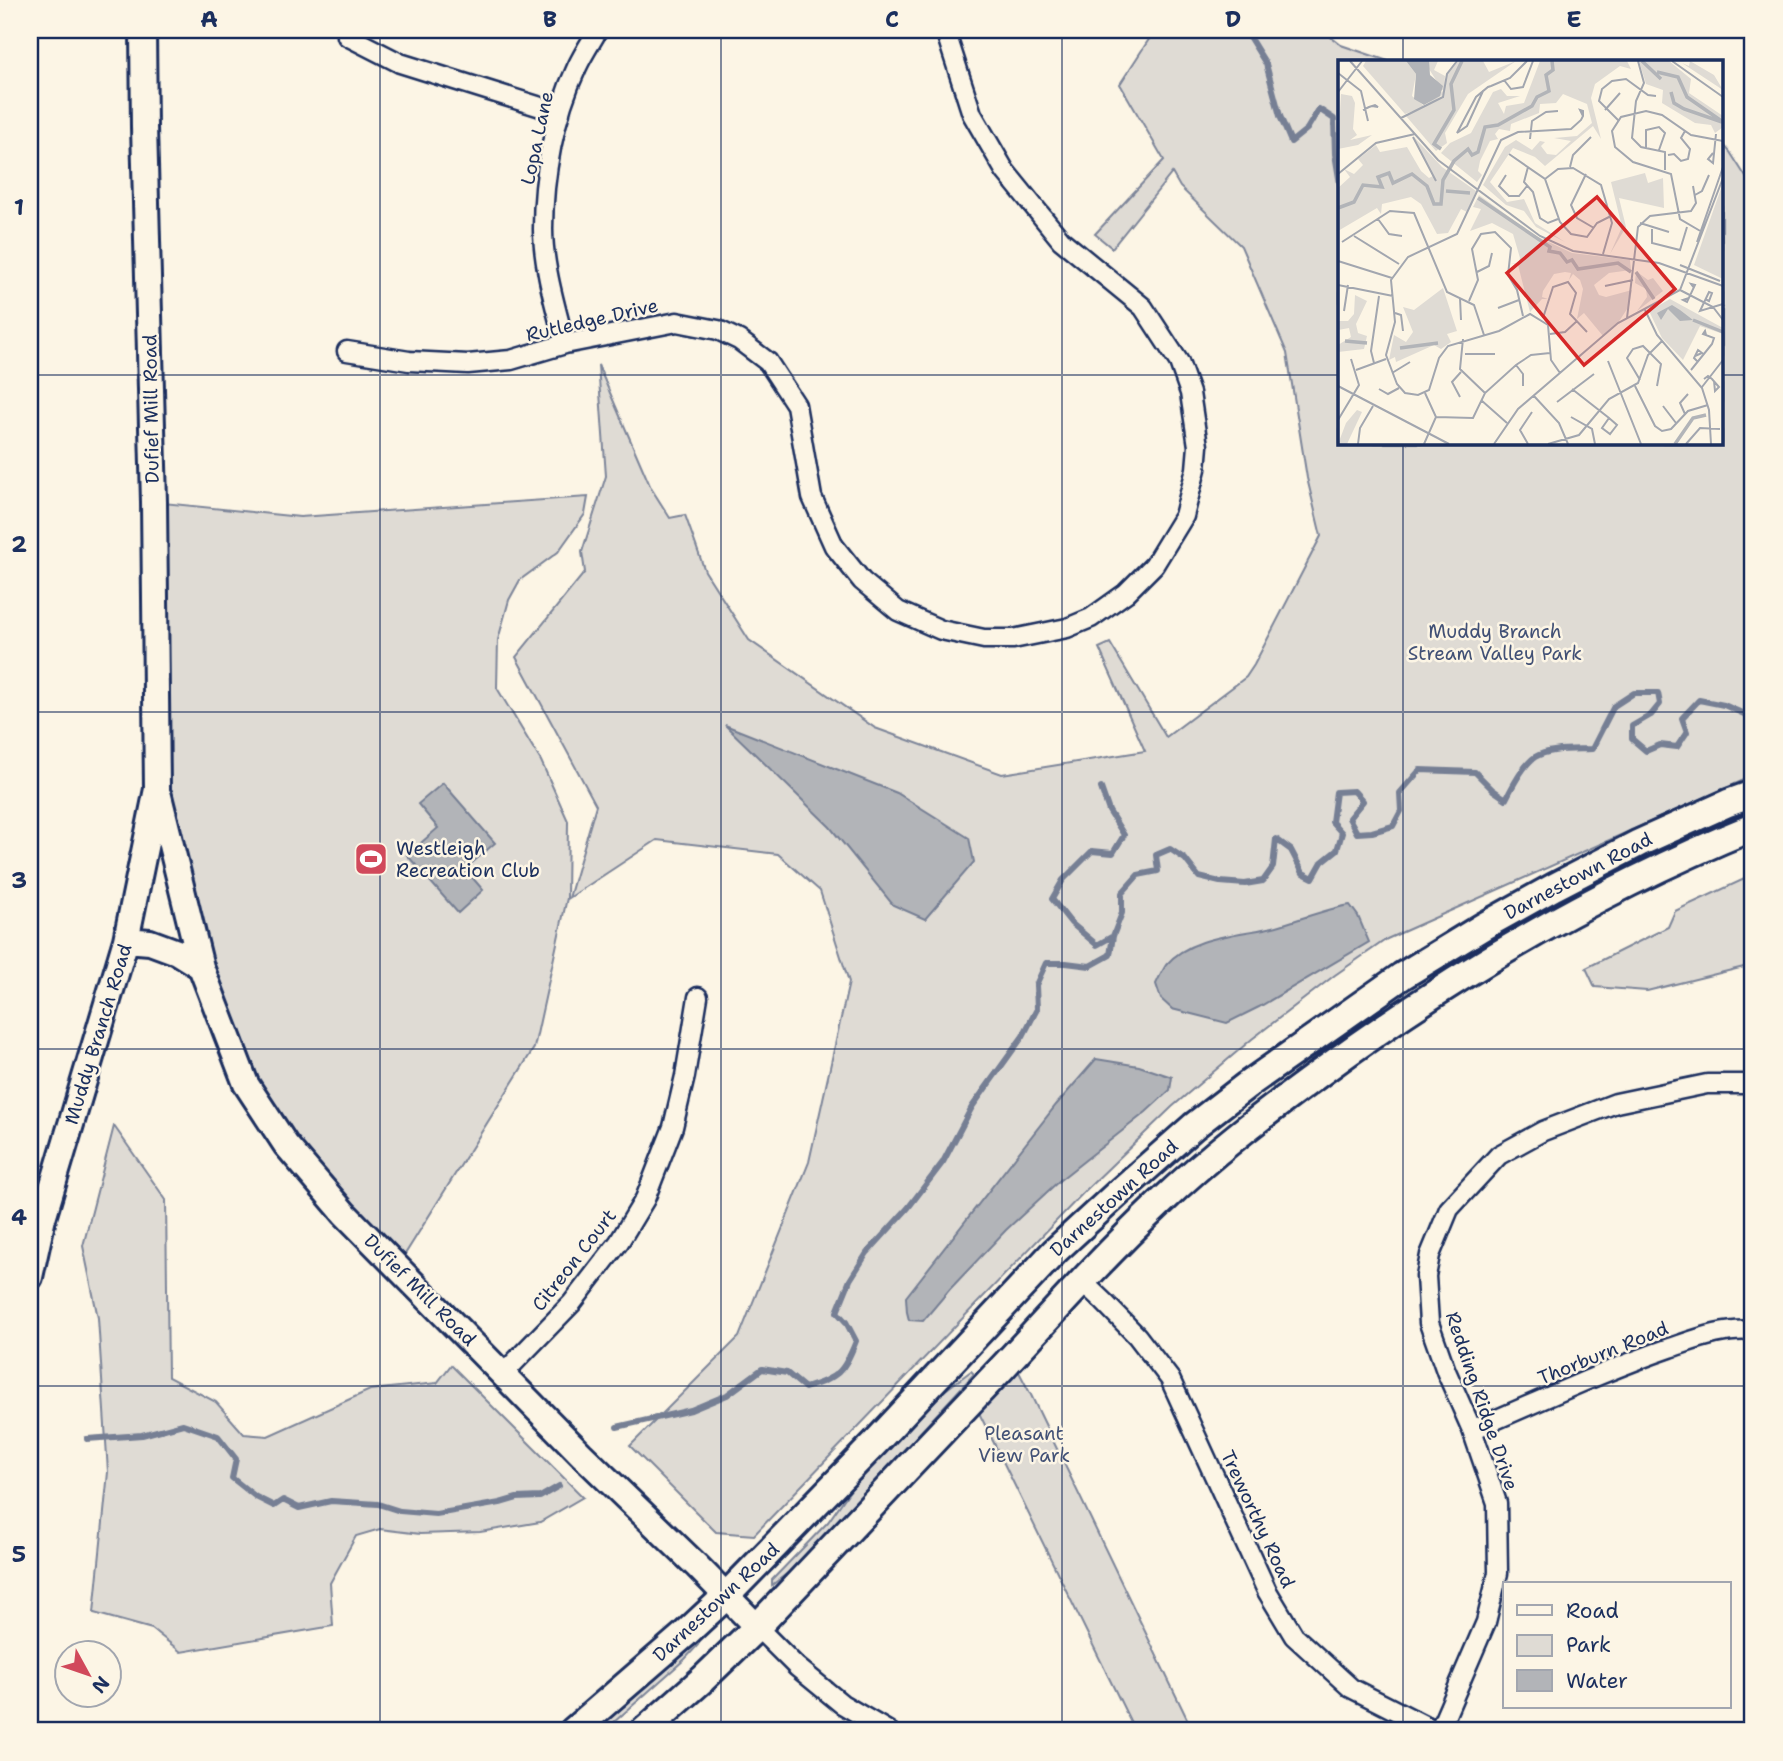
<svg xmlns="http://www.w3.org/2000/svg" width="1783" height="1761" font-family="'Shantell Sans',sans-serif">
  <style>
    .green { fill: #dfdbd4; stroke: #7d8599; stroke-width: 2 }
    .water { fill: #b2b4b8; stroke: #767f94; stroke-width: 2 }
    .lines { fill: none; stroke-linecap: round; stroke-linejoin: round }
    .stream { stroke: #767f94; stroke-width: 6 }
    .street-casing { stroke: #1b2f5e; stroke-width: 23 }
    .secondary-casing { stroke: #1b2f5e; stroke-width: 30 }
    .primary-casing { stroke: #1b2f5e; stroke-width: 32 }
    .street { stroke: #fcf5e5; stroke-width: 18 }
    .secondary { stroke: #fcf5e5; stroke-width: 24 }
    .primary { stroke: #fcf5e5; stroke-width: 26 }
    .grid { fill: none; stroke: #1b2f5e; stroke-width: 2; stroke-opacity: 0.55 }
    .labels { text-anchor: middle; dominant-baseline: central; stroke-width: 5; stroke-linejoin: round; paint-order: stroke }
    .street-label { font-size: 19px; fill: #1b2f5e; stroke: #fcf5e5 }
    .park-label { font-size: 19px; fill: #425176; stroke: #fcf5e5 }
    .poi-label { font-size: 19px; fill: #1b2f5e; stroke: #fcf5e5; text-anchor: start }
    .inset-river { fill: none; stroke: #b2b4b8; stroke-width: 3.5 }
    .inset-road { fill: none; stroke: #a2a6af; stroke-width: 2 }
    .view { fill: #d62828; fill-opacity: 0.15; stroke: #d62828; stroke-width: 3.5 }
    .inset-edge { fill: none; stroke: #1b2f5e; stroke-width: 3.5 }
    .neatline { fill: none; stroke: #1b2f5e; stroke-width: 2.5 }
    .grid-label { font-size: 23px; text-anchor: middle; font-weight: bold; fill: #1b2f5e }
  </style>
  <rect width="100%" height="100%" fill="#fcf5e5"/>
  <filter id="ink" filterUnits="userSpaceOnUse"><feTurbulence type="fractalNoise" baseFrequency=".0143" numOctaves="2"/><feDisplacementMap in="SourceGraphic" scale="14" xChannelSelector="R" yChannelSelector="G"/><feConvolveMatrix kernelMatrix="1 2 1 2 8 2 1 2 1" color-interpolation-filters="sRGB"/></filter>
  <g filter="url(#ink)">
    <path class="green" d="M1155,30H1322L1341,45L1388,61H1340V443H1722V143L1730,152L1753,188V776L1387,939L1335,975L1252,1039L1172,1107L1087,1189L754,1535L716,1532L630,1446L739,1337L809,1162L849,982L820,891L778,854L657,840L569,898L596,805L516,657L585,572L582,552L606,476L598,365L651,488L670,518L685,515L705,571L749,640L875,728L1002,774L1145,751L1099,648L1110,643L1166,737L1246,677L1254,665L1321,536L1307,478L1287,353L1241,246L1180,187L1172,173L1112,248L1095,234L1164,160L1120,84Z
      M588,497L585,514L558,552L520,580L509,600L498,640L497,688L541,761L568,821L567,898L534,1048L397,1267L246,1084L157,789L154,502L300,517Z
      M1753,804V814C1696,838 1639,862 1584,891C1475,948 1372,1014 1274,1089L1270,1083L1373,1007L1571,888Z
      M1753,875V962L1748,966L1647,991L1595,987L1586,968L1668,927L1675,911Z
      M114,1126L166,1200L168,1377L216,1402L244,1434L268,1436L370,1390L437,1383L451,1365L583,1497L540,1522L480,1532L420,1534L380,1529L356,1536L330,1583L333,1626L181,1652L152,1629L94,1613L108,1472L98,1318L83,1246Z
      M1018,1370L1031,1395L1193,1731H1135L991,1437L979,1413Z
      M971,1371L974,1374L818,1543L789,1572L772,1585V1580L828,1522L863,1472L924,1406Z
      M699,1642L698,1645L685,1659L604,1731H594L680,1655Z"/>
    <path class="water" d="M725,725L897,793L969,838L974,862L925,919L893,905L830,827Z
      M443,783L495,843L465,869L483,890L458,913L407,855L438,828L418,804Z
      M1350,905L1358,916L1369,942L1259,1007L1227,1023L1172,1009L1161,999L1156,984C1159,978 1162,971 1166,965C1191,935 1243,935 1277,926C1302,919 1325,909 1350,905Z
      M1096,1059L1139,1066L1172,1077L1170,1090L1146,1112L1060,1180L1006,1230L950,1289L923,1321L909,1320L907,1312L906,1297L1056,1105Z"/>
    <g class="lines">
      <path class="stream" d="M1245,30L1266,64L1280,116L1291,142L1307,129L1319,109L1334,119L1335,154L1340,184
        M1101,788L1109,811L1124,835L1113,853L1092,851L1063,880L1052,899L1071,923L1097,945L1113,936
        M617,1427L691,1410L727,1395L762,1369L787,1373L805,1388C838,1377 843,1374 856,1341L846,1322L837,1312L850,1280L867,1253L908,1208L943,1162L972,1107L1023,1036L1037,1009L1036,985L1046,963H1066L1090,966L1110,955L1113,936L1122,913V893L1138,875L1158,871L1156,855L1170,849L1185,859L1199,877L1220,882L1245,884L1263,881L1273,867L1276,839L1291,850L1303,873L1313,878L1322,862L1337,850L1342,833L1332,822L1336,792L1354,791L1363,801L1349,818L1357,833L1372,832L1393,826L1401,811L1400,793L1420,770L1475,772L1493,790L1506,799C1512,787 1523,765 1535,757C1549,748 1575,750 1592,749L1614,706L1634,693H1658L1660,704L1651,715L1632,726V739L1646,751L1660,745L1677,747L1687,732L1682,718L1699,700L1724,705L1753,718
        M87,1439L142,1435L183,1424L218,1436L236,1459L232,1478L256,1497L274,1506L283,1500L299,1508L331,1501L378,1504L400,1511L436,1514L500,1503L517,1498L540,1497L559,1486"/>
      <defs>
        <path id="street" d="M347,36L400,63L560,113
          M565,344C556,309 543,266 543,229C543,176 554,115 577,67C583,54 591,42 598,30
          M347,351L409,361L468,364L511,360L565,344L677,322L718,330L739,340L768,362L796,405L812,497L834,546L862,581L898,611L941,630L984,639H1013L1067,628L1091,618L1126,593L1154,565L1184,516L1196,469L1198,446L1190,393L1179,362L1143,307L1061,240L1005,171L972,114L945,30
          M1083,1282L1104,1302L1137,1336L1170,1379L1267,1591L1294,1636L1351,1688L1436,1731
          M503,1374L572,1303L619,1242L645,1199L673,1127L685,1076L698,997
          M1472,1430C1538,1402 1603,1371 1670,1348C1697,1339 1724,1328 1753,1331
          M757,1627L797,1667L842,1704L888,1731
          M1439,1731L1486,1622L1498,1573L1497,1503L1472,1430L1446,1371L1429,1323L1426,1276L1430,1255L1449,1209L1499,1155L1543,1131L1616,1103L1707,1084H1753"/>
        <path id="secondary" d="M159,796L201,967
          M126,940L150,942L177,952L201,967L246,1084L286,1145L344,1213L581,1454L697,1566L757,1627
          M30,1277L43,1218L126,940L157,789L154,502L144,127L143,30"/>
        <path id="primary" d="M573,1731L684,1635L726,1596L875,1443L1055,1251L1118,1193L1194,1126L1247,1085L1402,976L1484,926L1554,887L1639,843L1728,803L1753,794
          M644,1731L703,1679L757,1627C839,1541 920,1454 1002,1368C1053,1313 1104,1256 1159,1204C1209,1156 1264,1114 1320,1073C1454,974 1599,890 1753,827"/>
      </defs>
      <use href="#street" class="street-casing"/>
      <use href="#secondary" class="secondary-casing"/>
      <use href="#primary" class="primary-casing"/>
      <use href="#street" class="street"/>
      <use href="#secondary" class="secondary"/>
      <use href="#primary" class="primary"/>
    </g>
  </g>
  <path class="grid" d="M380,30V1731M721,30V1731M1062,30V1731M1403,30V61M30,375H1340M1722,375H1753M1403,443V1731M30,712H1753M30,1049H1753M30,1386H1753"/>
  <defs>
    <symbol id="stadium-square" viewBox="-11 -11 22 22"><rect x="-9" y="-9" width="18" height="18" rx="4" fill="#d1495b" stroke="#fcf5e5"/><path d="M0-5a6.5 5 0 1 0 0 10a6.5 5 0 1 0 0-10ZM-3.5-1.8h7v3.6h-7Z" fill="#fff"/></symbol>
  </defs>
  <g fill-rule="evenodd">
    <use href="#stadium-square" x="352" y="840" width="38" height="38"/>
  </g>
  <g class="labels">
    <g class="street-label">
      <text transform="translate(537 138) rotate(-78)">Lopa Lane</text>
      <text transform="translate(592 320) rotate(-13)">Rutledge Drive</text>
      <text transform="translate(151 409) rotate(-91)">Dufief Mill Road</text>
      <text transform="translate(1578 876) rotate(-28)">Darnestown Road</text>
      <text transform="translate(98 1034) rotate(-73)">Muddy Branch Road</text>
      <text transform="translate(1114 1198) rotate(-42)">Darnestown Road</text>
      <text transform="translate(574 1260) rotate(-52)">Citreon Court</text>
      <text transform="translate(420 1290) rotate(45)">Dufief Mill Road</text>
      <text transform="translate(1603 1353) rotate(-22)">Thorburn Road</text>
      <text transform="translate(1482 1401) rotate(71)">Redding Ridge Drive</text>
      <text transform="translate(1258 1519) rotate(65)">Treworthy Road</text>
      <text transform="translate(716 1602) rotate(-43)">Darnestown Road</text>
    </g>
    <g class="park-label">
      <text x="1495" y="631">Muddy Branch<tspan x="1495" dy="22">Stream Valley Park</tspan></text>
      <text x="1024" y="1433">Pleasant<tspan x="1024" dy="22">View Park</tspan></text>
    </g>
    <g class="poi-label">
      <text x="396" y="848">Westleigh<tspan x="396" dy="22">Recreation Club</tspan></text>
    </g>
  </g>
  <g transform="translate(1338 60)">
    <rect width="385" height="385" fill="#fcf5e5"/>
    <path d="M28,1H68L78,14L74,36L86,46L105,31L91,9V1H100L96,10L107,16L106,34L87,47L67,54L25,6ZM120,1H145L151,12L178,1L130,34L107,73L109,83L98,91L68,56L105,38L109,15ZM202,1H289L293,9L282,6L257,24L253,38L263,79L255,66L207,106L197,97L175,88L152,122L169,142L186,139L197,163L227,182L198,167L186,151L168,145L145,125L167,87L178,80L194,90L202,81L207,82L203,86L209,94L218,95L233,81L216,78L239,76L254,63L249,44L225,34L218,43L202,44L201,53L173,64L172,71L161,69L157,74L160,79L152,81L142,101L140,111L144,115L139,122L103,93L112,83L133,73L155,32L163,29L169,36H182L160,43L166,54L168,46L186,43ZM301,1H331L353,19L351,33L385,56V67L377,73L373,65L357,63L324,43L325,30L308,24ZM352,1L376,15L385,30L344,3L351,6ZM3,34L14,36L17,43L15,69L19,75L12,80L34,75L20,85L0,89ZM76,77L104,107L138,131L129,152L123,149L110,173L99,174L83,144L73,137L44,144L43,154L39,148L0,171V128L12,117L6,109L16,114L25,105L20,99L38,85L42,92L69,87L83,111L91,118L95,116ZM307,113L310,123L325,118L326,148L281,138L288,167L272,194L284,167L273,122ZM385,123V219L356,205ZM141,135L196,175L234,193L292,200L293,210L271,213L256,225L261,235L268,237L294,230L291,246L280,263L265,276L246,253L239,259L245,229L242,220L235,214L231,220L233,213L227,212L216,214L205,231L204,237L210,239H204L192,252L180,205L173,203L180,204L182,198L175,174L154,163L132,171L143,149L135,147ZM298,211L310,220L315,218L325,231L299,251L309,237L308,229L297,223ZM105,228L119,271L109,274L113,282L103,289L96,285L58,302L57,297L51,300L56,275L68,282L75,272L65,247L76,250ZM17,235L29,241L18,264L20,273L29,276L26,289L0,292V285L13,277L11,268L0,270V261H10L16,254ZM332,239L385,268V274L362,266L345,300L324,278L311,251ZM19,350L24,352L9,384H0L8,363Z" fill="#dfdbd4"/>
    <path d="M68,1H91L92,15L105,26L102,36L86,45L76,39L78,14ZM334,245L342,250L355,260L342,261L330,249L323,260L319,253Z" fill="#b2b4b8"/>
    <path class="inset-river" d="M304,1L323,19M319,12L340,17L349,37L385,62M333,32L336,43L346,49L384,62M103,89L96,84L116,50L113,24L124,1M108,131L132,133M140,138L212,187L211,191L222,193L229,202L234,200L240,209L280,203L293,212M0,148L16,142L25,125L44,127L40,117L51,113L55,123L74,114L89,126L96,144H103L105,120L116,101L130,89L134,95L140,92L147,67L160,65L194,46L199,37L211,31L208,15L215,10L214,1M298,212L316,239M355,260L385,272M7,281L29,283M62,288L100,283M337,384L355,358L368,355"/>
    <path class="inset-road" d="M12,1L100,100L202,176L235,191L321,203L385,226M300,1L306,23L298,41L294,78L303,87L327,92V110M334,1L385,37M0,13L23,31L30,61M166,20L173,29L185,27L195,1M145,31L129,66L119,73L138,37L150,27L153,26L172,18L189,1M0,32L24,1M25,50L31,47L37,45L40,47L34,46M267,50L282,33M63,58L105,37L109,14L119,1M280,60L261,41L264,29L274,21L288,19L310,35L318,36M75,77L98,121M192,79L194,61L208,52L220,51M308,88V70L321,67L327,73L321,90M375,93L370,99L375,103L378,74M171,94L207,119L222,162L233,174L249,177L259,163L273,156M330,95L336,94L343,101L350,99L352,89L343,78L347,71M190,107L186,122L195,132L202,158L210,163L220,159M232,107L235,95L253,77M0,114L38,83L77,74M248,114L233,145L239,158L256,168M168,115L161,126L171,136H181L189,126M207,119L220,109L235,108L263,125L274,163L265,194M357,135L364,131L371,115M40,159L51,174L64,176M302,163L331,172M314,169V183L342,190L349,167M364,172L342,159L333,114L295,102L277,87L274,71L283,57L308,51L324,55L353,75L385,81M16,176L61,204M4,182L52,151L76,153L109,232L136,245L146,275M359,182L385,107M0,201L54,218M342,205L382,221M139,212L151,206L154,193M0,225L55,236M267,226L295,220M342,230L375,247L385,260M122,238L123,260M351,238L345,240L349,242L357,225L353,224L356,228M367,239L371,241L374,233L371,232L362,251L385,244M131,241L140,220L134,189L143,174L157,172L173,188L170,215L179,230L185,256M160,248L181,240M307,250L319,275L364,328L371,350L373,384M6,251L10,225M57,253L63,255L65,271M205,258L215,227L230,222L238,233L232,254L249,272M289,258L300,167L312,156L353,151L358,143L355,126M212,274L227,272L239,261M125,279L122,309L147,333M127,294H157M357,296L364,293L360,290L356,298L360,302M270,301L303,384M36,303L33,291L41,236M178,305L185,314V326M18,310L48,299M353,310L374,284L376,278L365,274L367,271L368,275M54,313L72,302M222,313L213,300L210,265L192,254L161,271L110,286L101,298L91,330L80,335L67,333L59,324L48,295L57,262L53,220L70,197L119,174L163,80L180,72L233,69L243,60L245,56V51L242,50L245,56M366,319L370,316L374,319L381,327L377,331L376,321M302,320L289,298L295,289L305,286L323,304L319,326M0,326L111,384M297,326L317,366L324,371L333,369L350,351L370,345M364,327L385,300M41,329L50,334L61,328M234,329L271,358L264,368L272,374L279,365L271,358M196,336L221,363L230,384M122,337L114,322L123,312M143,340L169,363M219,342L256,314M325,346L338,363M347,354L342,343L350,334M98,357L135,358L147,333L178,305L193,295L212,293M233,357L254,369L257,384M0,360L21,325L13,299M20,384L22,368L35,346M86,384L98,357L87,333M156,384L180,349L280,263L342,230L385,118M190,384L182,370L194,352M210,384L241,375L271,339L300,323L310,295L324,281M348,384L362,368L382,369"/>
    <path class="view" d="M259,137L337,229L246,305L169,213Z"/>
    <rect width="385" height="385" class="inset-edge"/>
  </g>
  <rect width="1783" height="1761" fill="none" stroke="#fcf5e5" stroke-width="77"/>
  <rect x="1503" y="1582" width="228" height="126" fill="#fcf5e5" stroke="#a2a6af" stroke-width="2"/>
  <rect x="1517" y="1605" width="35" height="10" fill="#fcf5e5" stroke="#a2a6af" stroke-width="2"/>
  <text x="1566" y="1618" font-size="21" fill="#1b2f5e">Road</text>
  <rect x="1517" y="1635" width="35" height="21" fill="#dfdbd4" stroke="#a2a6af" stroke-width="2"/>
  <text x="1566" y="1652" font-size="21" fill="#1b2f5e">Park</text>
  <rect x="1517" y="1670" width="35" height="21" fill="#b2b4b8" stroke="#a2a6af" stroke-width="2"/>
  <text x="1566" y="1688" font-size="21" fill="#1b2f5e">Water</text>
  <g transform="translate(88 1674) rotate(130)"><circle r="33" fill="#fcf5e5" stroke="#a2a6af" stroke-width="2"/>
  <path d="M0-5L12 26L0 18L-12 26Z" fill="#d1495b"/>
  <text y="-10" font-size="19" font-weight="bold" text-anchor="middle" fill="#1b2f5e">N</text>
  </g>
  <rect x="38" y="38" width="1706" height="1684" class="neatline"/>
  <g class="grid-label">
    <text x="209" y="27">A</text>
    <text x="550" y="27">B</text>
    <text x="892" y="27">C</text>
    <text x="1233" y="27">D</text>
    <text x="1574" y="27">E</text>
    <text x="19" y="215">1</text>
    <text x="19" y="552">2</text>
    <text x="19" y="888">3</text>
    <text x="19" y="1225">4</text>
    <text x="19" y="1562">5</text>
  </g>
</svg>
